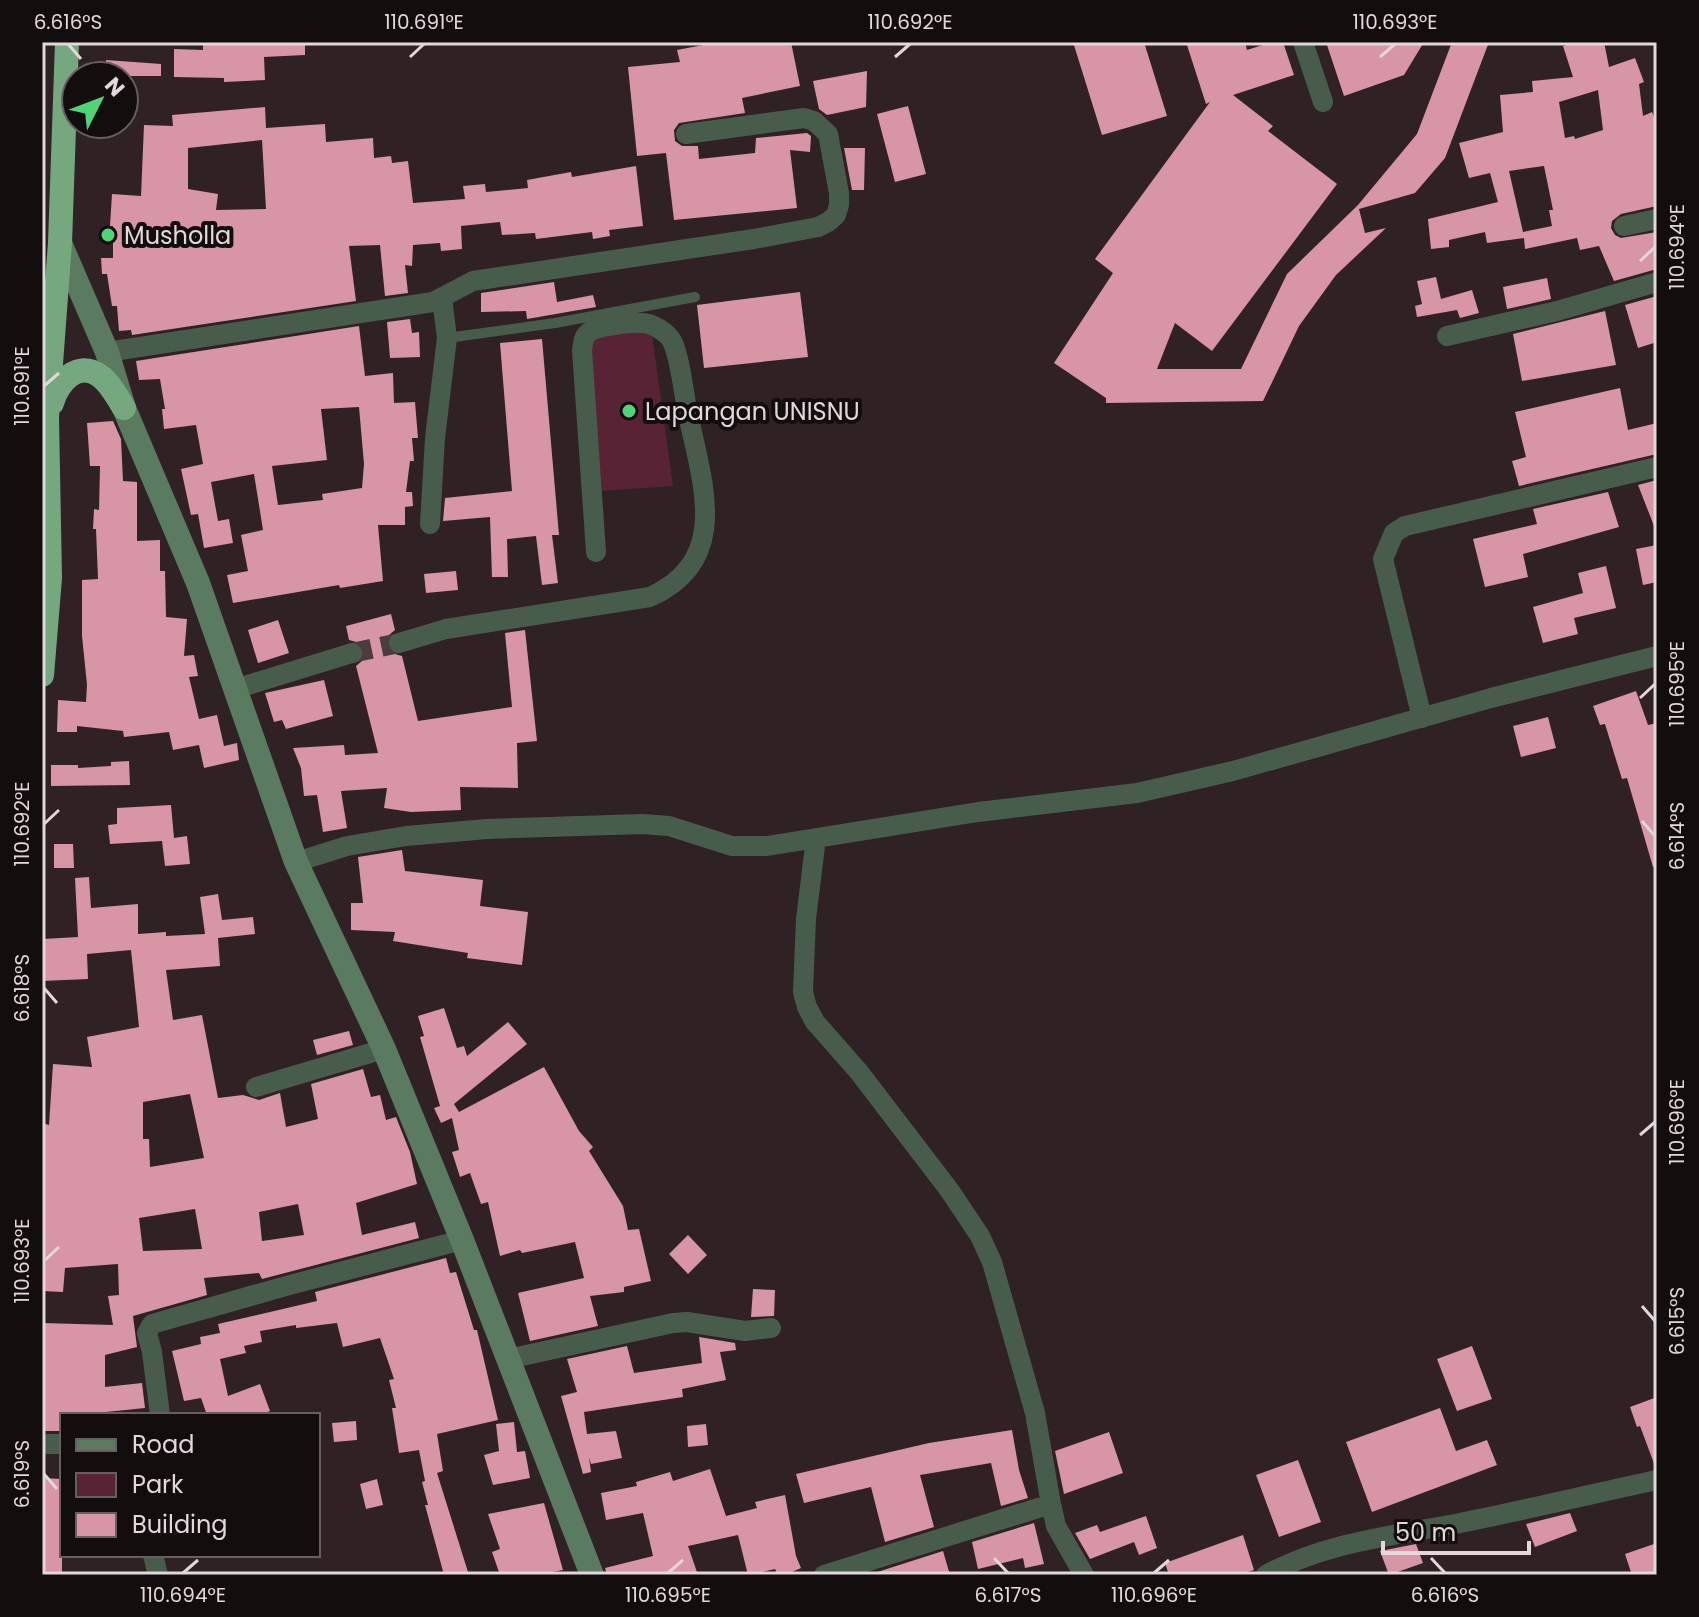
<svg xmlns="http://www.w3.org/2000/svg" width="1699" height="1617" font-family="Poppins,sans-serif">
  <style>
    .green { fill: #582334 }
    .building { fill: #d795a6; fill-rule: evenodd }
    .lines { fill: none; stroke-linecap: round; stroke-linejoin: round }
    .street-tunnel { stroke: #4b3c40; stroke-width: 20; stroke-dasharray: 20 10; stroke-linecap: butt }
    .lane { stroke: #485c4c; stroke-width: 10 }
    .street { stroke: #485c4c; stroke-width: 20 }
    .secondary { stroke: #5a7b60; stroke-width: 24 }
    .highway { stroke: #75a87e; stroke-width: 24 }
    .ticks { fill: none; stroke: #e2d7da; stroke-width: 3 }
    .poi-dot { fill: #4ed676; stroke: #130d0e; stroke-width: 3 }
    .labels { text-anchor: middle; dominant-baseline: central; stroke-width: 8; stroke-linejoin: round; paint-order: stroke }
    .poi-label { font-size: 24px; fill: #e2d7da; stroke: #130d0e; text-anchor: start }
    .neatline { fill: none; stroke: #e2d7da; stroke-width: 3 }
    .ticks-label { font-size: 20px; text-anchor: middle; fill: #e2d7da }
  </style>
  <rect width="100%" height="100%" fill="#302125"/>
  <path class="green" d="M651,327L673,486L602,491L589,337Z"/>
  <path class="building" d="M203,42H305V55L264,57L265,80L224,82V78L174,77V49L203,50Z
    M719,42H791L800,86L742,98L745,113L679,123L674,130L675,141L682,146H698L699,159L755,153L756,138L807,133L811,136L810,152L790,150L797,208L674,220L666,153L637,156L628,67L680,62L677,50Z
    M1073,42H1144L1167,116L1102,135Z
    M1186,42H1245L1247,50L1272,42H1283L1294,75L1233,95L1273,126L1268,131L1337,184L1212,351L1175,323L1157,369H1241L1287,274L1358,205L1417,134L1452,42H1489L1445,158L1415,193L1359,209L1365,233L1386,228L1336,275L1299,326L1263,401L1106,403V398L1054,363L1113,273L1095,259L1210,102L1206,104Z
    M1326,42H1424L1404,75L1344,96Z
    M1577,42H1604L1609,67L1635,58L1644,82L1639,84L1643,116L1652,112L1657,124V206L1621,214L1612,221L1611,228L1615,235L1621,238L1657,232V269L1614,281L1599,246L1580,250L1577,238L1525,249L1524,238L1487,243L1485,232L1449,240V247L1431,249L1428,219L1498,202L1490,173L1469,178L1459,143L1503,132L1500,95L1533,92L1532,81L1573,77L1563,46ZM1598,90L1603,130L1575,139L1574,136L1565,138L1559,102ZM1544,166L1553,210H1549L1552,226L1523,232L1509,171Z
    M106,60L161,64V76H105Z
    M867,71L866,107L827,115L819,109L813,81Z
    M908,106L926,174L895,182L877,114Z
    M265,107L266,128L325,124L326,142L373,138L374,158L391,156L392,163L408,161L413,203L465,199L463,186L485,184L486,192L528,188L527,180L571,172L572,177L636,166L643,226L609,230L610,236L593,239L592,232L536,239L535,233L502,235L500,222L461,226L462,249L441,251L440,243L413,245L412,266L405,265L408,293L385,296L380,245L349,246L356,301L132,335L131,330L119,331L117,306H112L107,274H102L101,258H113V226H110L112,194L141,196L144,125L173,126L172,115ZM262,140L266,209L216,210L218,194L188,189V148Z
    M844,148H865L864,190H852Z
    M1436,277L1441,299L1472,290L1479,313L1460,318L1457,310L1417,317L1415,306L1422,304L1417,281Z
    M1547,278L1551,299L1507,309L1503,287Z
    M554,282L557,302L593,295L596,307L527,319L526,311L481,312V293Z
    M800,292L808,357L704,368L697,305Z
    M1657,296V342L1638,348L1625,305Z
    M1605,311L1616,365L1522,381L1513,334Z
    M410,319L412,333L419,332L420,357L390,358L387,322Z
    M359,326L365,376L393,373L394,403L415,402L418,438H412L414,461H410L406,492H412L413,506L405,507V525H378L383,581L340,588L339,585L233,603L227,575L248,571L241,535L263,530L254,474L211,482L218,521L229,519L233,543L204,548L198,514L191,515L181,469L203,464L196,425L164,429L162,409H165L160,379L139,380L136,361ZM359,407L364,464L362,488L322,494L323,500L278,505L272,466L327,460L321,409Z
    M542,339L559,535H552L558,583L542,585L536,536L507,539L508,577H492L490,517L443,521L445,498L512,491L500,343Z
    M1620,388L1628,430L1657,423V454L1519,486L1512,461L1526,457L1515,412Z
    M113,421L121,439L123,481L137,482V541L160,540V571H165L166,617L187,619L184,656L194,655L198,676L189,677L199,719L217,715L224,746L237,743L239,760L204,768L199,745L173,750L169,732L124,737L123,731L77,726V732H57L58,700L86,702L87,685L82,636V580L98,579L96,529H93L94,509L99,510L100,466H90L87,423Z
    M1657,480V531H1656L1638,485Z
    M1608,492L1619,527L1523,554L1528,577L1485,587L1473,539L1537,524L1533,509Z
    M1657,545V582L1643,585L1636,549Z
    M1606,566L1616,608L1574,618L1578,634L1543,643L1533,607L1583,593L1578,573Z
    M456,571L458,590L426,593L424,574Z
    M391,614L395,630L389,635L386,646L391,653L402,656L418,721L512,707L505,633L525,630L537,741L517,743L518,788L460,787L461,810L411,812L384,808L387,788L341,791L347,828L323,832L317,795L304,796L301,768L293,748L344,745L345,755L378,753L356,666L362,661L365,650L360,643L349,640L346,626Z
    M278,620L289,653L258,663L248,630Z
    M324,680L333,716L286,729L282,720L274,722L265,693Z
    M1636,691L1648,725L1657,723V867H1653L1627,778L1622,779L1605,724L1600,725L1593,706Z
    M1548,717L1556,748L1521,757L1513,726Z
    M129,761L130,785L51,786V765H78V768L111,766V762Z
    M171,805L174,838L187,836L190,864L165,866L162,841L110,844L108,825L117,824V808Z
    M54,844H73L74,868H54Z
    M402,850L405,871L483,880L480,906L528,912L522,965L467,958L468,953L393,941L395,932L351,930V903H363L358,857Z
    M89,877L91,908L138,904V934L166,932V936L205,934L200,897L218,894L222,920L253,917L255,934L218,938L220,966L166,970L173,1020L202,1015L218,1098L243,1095L259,1100L280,1093L286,1127L318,1119L311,1084L363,1069L371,1097L380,1095L386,1120L396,1117L410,1152L417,1184L356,1203L362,1235L415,1222L419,1238L262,1279L259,1273L204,1278L207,1295L133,1316L137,1347L105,1355V1387L142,1383L145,1408L106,1412V1415H62V1431H42V1323L113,1325L108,1296L119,1295L118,1264L65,1268L63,1292L42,1291V1123L49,1125L53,1064L92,1067L87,1037L139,1027L131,950L87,954L88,979L42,981V961H45L43,939L78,937L75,878ZM190,1094L204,1158L150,1167L149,1139H143V1102ZM298,1204L304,1235L262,1241L259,1212ZM195,1209L202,1249L143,1251L139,1218Z
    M444,1008L457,1048L464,1046L467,1056L508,1022L527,1044L454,1104L459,1112L544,1067L579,1131L593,1147L589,1151L623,1206L628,1230L639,1229L651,1281L624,1287V1292L590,1296L598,1326L530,1341L518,1293L584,1278L575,1242L522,1253L520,1250L500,1256L488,1202L481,1204L470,1173L460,1177L452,1152L459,1150L452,1118L441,1123L434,1108L440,1106L420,1037L424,1036L418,1016Z
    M349,1031L353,1045L317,1055L313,1040Z
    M688,1235L707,1255L688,1274L669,1254Z
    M446,1258L450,1273L456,1272L474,1330H477L498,1420L437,1434L443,1471L437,1473L468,1572L459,1575H444L425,1505H428L422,1482L425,1481L419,1450L399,1453L392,1408H396L389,1380L394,1379L380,1338L343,1347L337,1323L296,1328V1325L260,1331L262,1342L244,1346L246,1353L220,1359L228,1396L260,1384L270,1411L259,1415H207L201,1398L184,1401L172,1351L201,1344L200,1337L220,1333L218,1324L317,1301L315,1292Z
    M753,1289L775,1290L774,1316L751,1317Z
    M699,1337L735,1343L736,1350L720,1352L726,1380L682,1389L683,1397L584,1412L587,1434L616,1431L622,1458L591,1464L589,1457L591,1472L583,1474L561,1396L577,1392L567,1359L627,1346L634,1373L702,1363Z
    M1472,1346L1492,1399L1457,1411L1437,1359Z
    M1657,1397V1466H1655L1640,1426L1637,1427L1630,1407Z
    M1440,1408L1456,1451L1487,1440L1497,1465L1372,1512L1346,1442Z
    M356,1421L357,1440L334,1442L332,1423Z
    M514,1422L517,1452L525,1451L530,1478L493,1485L484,1455L499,1451L496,1424Z
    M706,1424L708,1445L688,1447L687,1426Z
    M1012,1430L1019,1470L1028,1498L1001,1506L991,1463L920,1475L934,1527L885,1542L871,1487L804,1503L796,1474L929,1443Z
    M1109,1432L1123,1473L1064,1494L1055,1451Z
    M1298,1460L1321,1522L1279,1537L1256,1475Z
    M710,1469L726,1516L757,1508L755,1502L785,1495L796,1556L801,1568L785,1575H778L775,1569L748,1575L738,1535L688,1546L698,1575H607L605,1568L653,1556L643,1513L606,1520L601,1493L637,1486L636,1482L670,1472L673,1481Z
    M42,1478L62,1479V1575H42Z
    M377,1479L383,1505L366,1509L360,1484Z
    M544,1503L563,1570L536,1575H500L492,1552L500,1549L488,1514Z
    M1570,1513L1577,1531L1535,1547L1526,1524Z
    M1146,1516L1157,1548L1139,1555L1134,1542L1090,1559L1075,1533L1097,1525L1100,1532Z
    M1034,1523L1044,1564L1025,1568L1023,1558L978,1569L972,1542Z
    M1243,1535L1254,1570L1239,1575H1169L1165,1563Z
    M1657,1543V1575H1632L1625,1554Z
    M1416,1544L1423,1563L1389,1575L1380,1551Z
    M943,1551L950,1575H868Z"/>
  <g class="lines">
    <path class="street-tunnel" d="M352,653L399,643"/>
    <path class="lane" d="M447,338L555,323L695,297"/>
    <path class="street" d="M1303,42L1323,102
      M1624,226L1657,219
      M1447,336L1557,311L1657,282
      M107,352L433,302L473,281L754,239L818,227L828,222L836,215L839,205V193L828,134L814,121L804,118L686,134
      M430,524L435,438L447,338L442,298
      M399,643L446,629L650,597C732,560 702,483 688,414C684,396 680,356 672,341C667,332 652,323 642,323C631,322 595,326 588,333C583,337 583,344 582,350L596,552
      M235,689L352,653
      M1422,718L1383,559L1394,533L1405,526L1657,467
      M816,838L806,919L803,992L807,1007L815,1022L859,1072L950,1191L980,1236L992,1262L1035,1413L1051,1504
      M296,862L347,846L406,836L487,829L643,824L669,826L732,846H767L978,812L1137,793L1233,771L1491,698L1657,656
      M256,1087L384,1049
      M508,1359L673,1323L687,1322L745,1331L771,1328
      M160,1415L152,1352L147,1333L152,1324L286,1286L462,1240
      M42,1444H62
      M153,1555L158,1575
      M824,1575L1051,1504L1056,1526L1084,1575
      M1266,1575C1326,1542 1393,1536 1460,1523C1526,1510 1591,1494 1657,1480"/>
    <path class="secondary" d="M60,243L107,352L124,408L198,583L296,862L384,1049L462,1240L592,1575"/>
    <path class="highway" d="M52,403C58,383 77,359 100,376C111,384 117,397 124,408
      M42,675L50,578L47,417L60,243L67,42"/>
  </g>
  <path class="ticks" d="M68,44L81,59M410,57L424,44M895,57L910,44M1380,57L1395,44M1640,261L1655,247M44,386L59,373M1640,698L1655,684M1642,821L1655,836M44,824L59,810M44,988L57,1003M1640,1135L1655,1122M44,1261L59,1247M1642,1306L1655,1321M44,1474L57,1489M994,1558L1008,1573M1431,1558L1445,1573M183,1573L198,1560M668,1573L683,1560M1154,1573L1169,1560"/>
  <g class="poi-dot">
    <circle cx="108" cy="235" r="8"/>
    <circle cx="629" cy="411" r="8"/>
  </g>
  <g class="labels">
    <g class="poi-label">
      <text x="124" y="235">Musholla</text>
      <text x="645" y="411">Lapangan UNISNU</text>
    </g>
  </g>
  <rect width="1699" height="1617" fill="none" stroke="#130d0e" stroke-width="88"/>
  <rect x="60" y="1413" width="260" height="144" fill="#130d0e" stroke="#665e60" stroke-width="2"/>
  <rect x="76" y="1439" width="40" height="12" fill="#5a7b60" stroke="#665e60" stroke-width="2"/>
  <text x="132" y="1453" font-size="24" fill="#e2d7da">Road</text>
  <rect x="76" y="1473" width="40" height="24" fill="#582334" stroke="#665e60" stroke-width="2"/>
  <text x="132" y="1493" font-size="24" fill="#e2d7da">Park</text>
  <rect x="76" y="1513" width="40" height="24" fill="#d795a6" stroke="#665e60" stroke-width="2"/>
  <text x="132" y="1533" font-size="24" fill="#e2d7da">Building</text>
  <g transform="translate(100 100) rotate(48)"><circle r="38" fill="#130d0e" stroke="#665e60" stroke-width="2"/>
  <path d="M0-6L14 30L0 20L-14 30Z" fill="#4ed676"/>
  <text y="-12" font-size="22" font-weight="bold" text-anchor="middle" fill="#e2d7da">N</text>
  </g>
  <path d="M1383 1541v12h146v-12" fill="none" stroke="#e2d7da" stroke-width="4"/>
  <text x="1395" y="1541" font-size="24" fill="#e2d7da" stroke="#130d0e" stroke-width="6" paint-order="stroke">50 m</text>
  <rect x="44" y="44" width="1611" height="1529" class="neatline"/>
  <g class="ticks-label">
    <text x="68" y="29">6.616°S</text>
    <text x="424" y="29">110.691°E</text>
    <text x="910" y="29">110.692°E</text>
    <text x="1395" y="29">110.693°E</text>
    <text transform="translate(1677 247) rotate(-90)" y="7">110.694°E</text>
    <text transform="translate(22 386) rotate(-90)" y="7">110.691°E</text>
    <text transform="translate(1677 684) rotate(-90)" y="7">110.695°E</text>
    <text transform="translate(22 824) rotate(-90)" y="7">110.692°E</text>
    <text transform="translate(1677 836) rotate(-90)" y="7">6.614°S</text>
    <text transform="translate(22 988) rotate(-90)" y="7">6.618°S</text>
    <text transform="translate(1677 1122) rotate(-90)" y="7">110.696°E</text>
    <text transform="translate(22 1261) rotate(-90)" y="7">110.693°E</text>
    <text transform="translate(1677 1321) rotate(-90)" y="7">6.615°S</text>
    <text transform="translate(22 1474) rotate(-90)" y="7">6.619°S</text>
    <text x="183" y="1602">110.694°E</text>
    <text x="668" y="1602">110.695°E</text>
    <text x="1008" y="1602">6.617°S</text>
    <text x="1154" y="1602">110.696°E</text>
    <text x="1445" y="1602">6.616°S</text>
  </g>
</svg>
